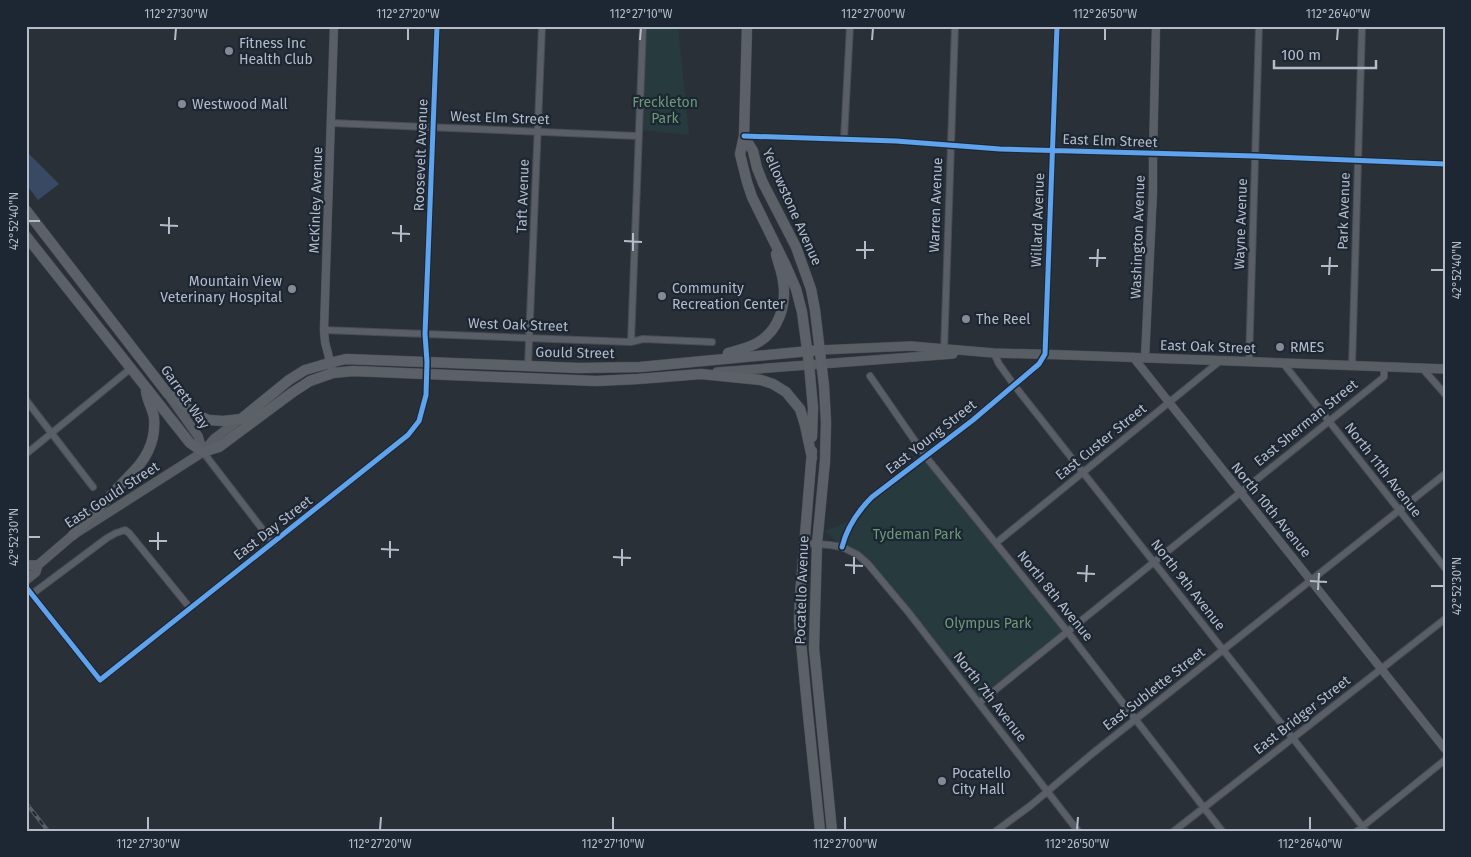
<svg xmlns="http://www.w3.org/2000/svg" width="1471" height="857" font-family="'Fira Sans',sans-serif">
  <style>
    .green { fill: #273a3e }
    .water { fill: #384963 }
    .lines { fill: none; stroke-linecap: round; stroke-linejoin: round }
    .minor-casing { stroke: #484c53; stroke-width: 8 }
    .tertiary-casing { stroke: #484c53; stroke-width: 9 }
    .secondary-casing { stroke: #484c53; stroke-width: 10 }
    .primary-casing { stroke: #484c55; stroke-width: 11 }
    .minor { stroke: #5a5e66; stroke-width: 6 }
    .tertiary { stroke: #5a5e66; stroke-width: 8 }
    .secondary { stroke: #595d64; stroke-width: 9 }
    .primary { stroke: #5c6168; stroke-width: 10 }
    .rail-casing { stroke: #595d64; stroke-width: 4 }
    .rail { stroke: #1d2633; stroke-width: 2; stroke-dasharray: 5.5; stroke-linecap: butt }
    .cycleway-casing { stroke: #1d2633; stroke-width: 8 }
    .cycleway { stroke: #60a3ed; stroke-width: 5 }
    .ticks { fill: none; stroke: #b4bcc9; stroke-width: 2 }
    .poi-dot { fill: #848b96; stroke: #1d2633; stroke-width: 2 }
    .labels { text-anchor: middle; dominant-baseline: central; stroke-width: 4.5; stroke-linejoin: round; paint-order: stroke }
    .poi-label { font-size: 14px; fill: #b4bcc9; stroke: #1d2633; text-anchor: start }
    .park-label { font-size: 14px; fill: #6b9a76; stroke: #1d2633 }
    .street-label { font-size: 14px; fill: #b4bcc9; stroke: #1d2633 }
    .neatline { fill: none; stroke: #b4bcc9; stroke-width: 2 }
    .ticks-label { font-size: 12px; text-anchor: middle; fill: #b4bcc9 }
  </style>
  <rect width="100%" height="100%" fill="#2a3038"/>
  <path class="green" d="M647,26H678L689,135L642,130Z
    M926,457L1067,631L979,703L868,564L842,547L825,531L854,519L861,508Z"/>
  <path class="water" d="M26,151L59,184L38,200L26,184Z"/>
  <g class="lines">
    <defs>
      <path id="minor" d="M331,123L638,136
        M744,136L896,141L1000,149L1255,156L1445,164
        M844,139L850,26
        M324,330L631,342L643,339L712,342
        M631,342L643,26
        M944,352L955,26
        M994,353L999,364L1014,385L1366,831
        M1249,362L1259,26
        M1283,363L1445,568
        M528,366L542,26
        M1352,366L1362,26
        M1422,368L1445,394
        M870,376L926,457L1067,631L1222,831
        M26,400L93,487
        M203,452L273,543
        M26,454L130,369
        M804,543L830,545L842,547L858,555L868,564L909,613L1078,831
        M996,543L1220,361
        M842,547C847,527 858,511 872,497L973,420L1039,364L1045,354L1057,26
        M26,587L100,680L408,435L419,421L426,395L427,362L425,334L437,26
        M32,594L107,538L116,533L125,530L129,533L190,608
        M979,703L1384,377V367
        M996,831L1030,806L1093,753L1445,474
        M1174,831L1445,619
        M1357,831L1445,760"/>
      <path id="tertiary" d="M1133,357L1445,749
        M1145,358L1153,191V154L1156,26
        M333,373L325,342L324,330L334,26"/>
      <path id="secondary" d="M820,350L911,346L994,353L1067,355L1445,369
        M717,372L953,354
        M170,397L198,436L203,452
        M26,567L29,565H38
        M26,580L36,572L38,565L73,535L203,452L214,439L240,419"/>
      <path id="primary" d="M747,26L744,136L740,154L747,182L752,197L786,266L796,289L802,312L809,364L813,408L812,437
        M744,136L753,151L757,168L763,183L796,247L811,289L815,310L824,386L826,422L825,461L817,544L814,648L832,831
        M26,210L168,394L197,415L209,420L223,421L241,419L289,380L305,370L329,363L346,359L579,368L640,367L820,350
        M26,236L190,443L203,452L219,447L293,392L310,381L333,373L353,371L596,381L638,379L701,374L761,380L773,384L786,392L800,409L805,425L812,458
        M728,353C738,350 748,348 757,343C779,331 787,304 783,281C782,272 778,263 776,254
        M812,451L800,596L799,621L807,705L820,831
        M73,535L130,475C146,460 156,441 154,418C153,409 147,401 146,391"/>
    </defs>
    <use href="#minor" class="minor-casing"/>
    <use href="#tertiary" class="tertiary-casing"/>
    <use href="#secondary" class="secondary-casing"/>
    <use href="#primary" class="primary-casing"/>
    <use href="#minor" class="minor"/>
    <use href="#tertiary" class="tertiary"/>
    <use href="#secondary" class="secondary"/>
    <use href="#primary" class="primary"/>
    <defs>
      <path id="rail" d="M26,803L48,831"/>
    </defs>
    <use href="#rail" class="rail-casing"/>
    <use href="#rail" class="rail"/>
    <defs>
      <path id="cycleway" d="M744,136L896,141L1000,149L1255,156L1445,164
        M842,547C847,527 858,511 872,497L973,420L1039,364L1045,354L1057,26
        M26,587L100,680L408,435L419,421L426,395L427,362L425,334L437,26"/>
    </defs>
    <use href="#cycleway" class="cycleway-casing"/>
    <use href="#cycleway" class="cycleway"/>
  </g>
  <path class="ticks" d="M175,40L176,28M408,40V28M640,40L641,28M872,40L873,28M1105,40V28M1337,40L1338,28M28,221H40M160,225L178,226M392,233L410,234M169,234V217M624,241L642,242M401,242V225M856,250H874M633,251V233M1089,258H1106M865,259V241M1321,266H1338M1097,267L1098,249M1431,270H1444M1329,275L1330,257M28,537H40M149,541H167M381,549L399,550M158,550V532M613,557L631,558M390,558V541M845,565L863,566M622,566V549M1077,573L1095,574M854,574V557M1310,581L1327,582M1086,582L1087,565M1431,586H1444M1318,590L1319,573M148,830V817M380,830L381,817M613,830V817M845,830V817M1077,830L1078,817M1310,830V817"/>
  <g class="poi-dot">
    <circle cx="229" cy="51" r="5"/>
    <circle cx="182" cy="104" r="5"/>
    <circle cx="292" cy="289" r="5"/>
    <circle cx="662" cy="296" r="5"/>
    <circle cx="966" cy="319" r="5"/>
    <circle cx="1280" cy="347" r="5"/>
    <circle cx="942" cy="781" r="5"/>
  </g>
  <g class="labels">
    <g class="poi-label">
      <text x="239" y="43">Fitness Inc<tspan x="239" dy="16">Health Club</tspan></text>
      <text x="192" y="104">Westwood Mall</text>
      <text x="282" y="281" text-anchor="end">Mountain View<tspan x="282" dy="16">Veterinary Hospital</tspan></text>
      <text x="672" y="288">Community<tspan x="672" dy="16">Recreation Center</tspan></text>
      <text x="976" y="319">The Reel</text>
      <text x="1290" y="347">RMES</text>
      <text x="952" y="773">Pocatello<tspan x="952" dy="16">City Hall</tspan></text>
    </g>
    <g class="park-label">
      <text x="665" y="102">Freckleton<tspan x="665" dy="16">Park</tspan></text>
      <text x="917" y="534">Tydeman Park</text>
      <text x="988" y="623">Olympus Park</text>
    </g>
    <g class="street-label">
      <text transform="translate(500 118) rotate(2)">West Elm Street</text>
      <text transform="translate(1110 141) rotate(2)">East Elm Street</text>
      <text transform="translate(421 155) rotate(-88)">Roosevelt Avenue</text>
      <text transform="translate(523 196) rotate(-88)">Taft Avenue</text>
      <text transform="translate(316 200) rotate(-88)">McKinley Avenue</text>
      <text transform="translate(936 205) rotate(-88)">Warren Avenue</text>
      <text transform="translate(792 207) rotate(66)">Yellowstone Avenue</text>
      <text transform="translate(1344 211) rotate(-88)">Park Avenue</text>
      <text transform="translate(1038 220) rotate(-88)">Willard Avenue</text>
      <text transform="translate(1241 224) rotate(-88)">Wayne Avenue</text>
      <text transform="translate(1138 237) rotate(-88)">Washington Avenue</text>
      <text transform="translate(518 325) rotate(2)">West Oak Street</text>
      <text transform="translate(1208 347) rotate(2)">East Oak Street</text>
      <text transform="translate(575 353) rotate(1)">Gould Street</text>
      <text transform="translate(185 397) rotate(55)">Garrett Way</text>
      <text transform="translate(1306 423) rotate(-39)">East Sherman Street</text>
      <text transform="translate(931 437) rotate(-38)">East Young Street</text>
      <text transform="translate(1101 442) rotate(-39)">East Custer Street</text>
      <text transform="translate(1383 470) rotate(52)">North 11th Avenue</text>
      <text transform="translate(112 495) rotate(-33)">East Gould Street</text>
      <text transform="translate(1271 510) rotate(51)">North 10th Avenue</text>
      <text transform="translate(273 528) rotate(-38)">East Day Street</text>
      <text transform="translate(1188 585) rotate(52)">North 9th Avenue</text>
      <text transform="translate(802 590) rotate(-88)">Pocatello Avenue</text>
      <text transform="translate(1055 596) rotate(51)">North 8th Avenue</text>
      <text transform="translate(1154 689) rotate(-38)">East Sublette Street</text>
      <text transform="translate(990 697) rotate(52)">North 7th Avenue</text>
      <text transform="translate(1302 715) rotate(-38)">East Bridger Street</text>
    </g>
  </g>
  <rect width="1471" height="857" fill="none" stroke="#1d2633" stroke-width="55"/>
  <path d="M1274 60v8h102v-8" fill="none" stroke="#b4bcc9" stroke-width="2.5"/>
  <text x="1281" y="60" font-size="15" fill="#b4bcc9" stroke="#1d2633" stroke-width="4" paint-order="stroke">100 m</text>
  <rect x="28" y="28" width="1416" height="802" class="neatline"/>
  <g class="ticks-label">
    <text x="176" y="18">112°27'30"W</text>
    <text x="408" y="18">112°27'20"W</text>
    <text x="641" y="18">112°27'10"W</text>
    <text x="873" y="18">112°27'00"W</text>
    <text x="1105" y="18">112°26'50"W</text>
    <text x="1338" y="18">112°26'40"W</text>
    <text transform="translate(14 221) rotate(-90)" y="4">42°52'40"N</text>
    <text transform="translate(1457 270) rotate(-90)" y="4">42°52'40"N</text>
    <text transform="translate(14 537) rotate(-90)" y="4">42°52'30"N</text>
    <text transform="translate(1457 586) rotate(-90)" y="4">42°52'30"N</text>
    <text x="148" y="848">112°27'30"W</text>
    <text x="380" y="848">112°27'20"W</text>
    <text x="613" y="848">112°27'10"W</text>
    <text x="845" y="848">112°27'00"W</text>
    <text x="1077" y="848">112°26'50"W</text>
    <text x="1310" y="848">112°26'40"W</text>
  </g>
</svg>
